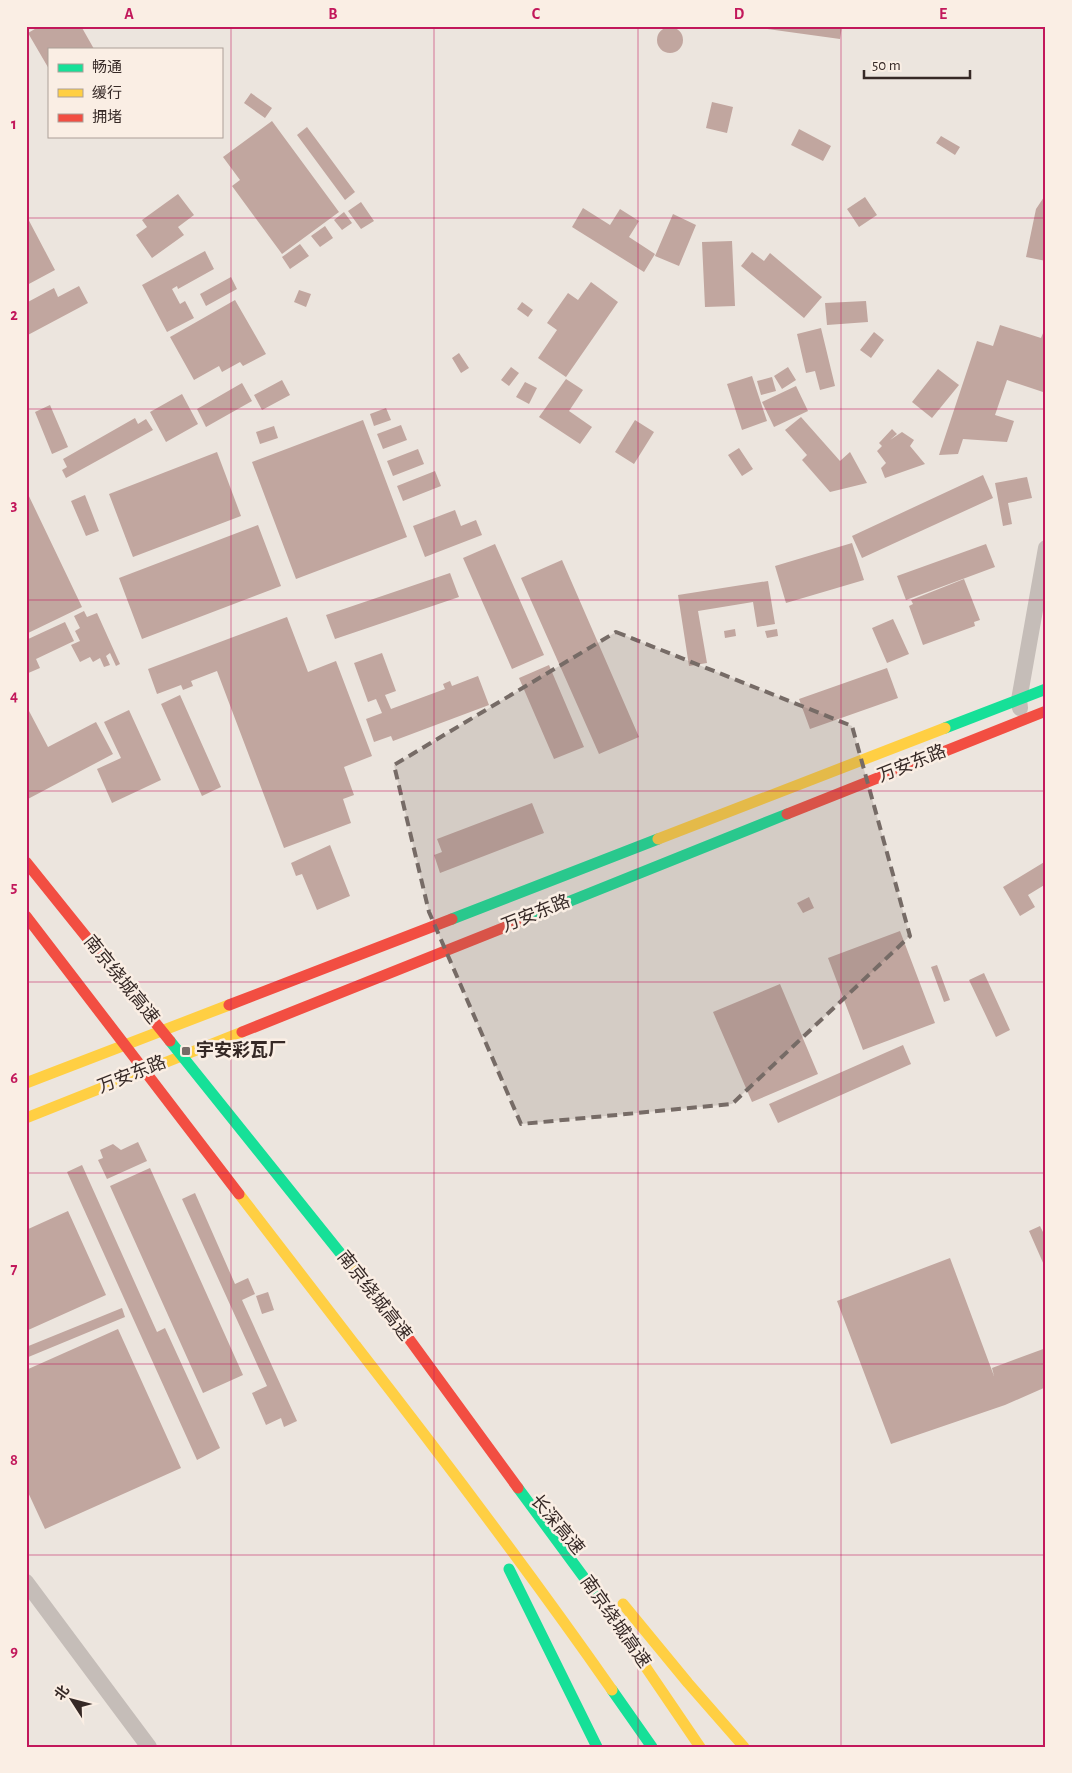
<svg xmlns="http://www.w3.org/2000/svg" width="1072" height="1773" font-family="'Alegreya Sans','Noto Sans SC',sans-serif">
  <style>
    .building { fill: #c1a69f }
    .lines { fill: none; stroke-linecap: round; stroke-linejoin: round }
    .street { stroke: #c5bdb8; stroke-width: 16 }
    .fast { stroke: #16e098; stroke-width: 11 }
    .slow { stroke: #ffcf43; stroke-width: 11 }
    .jam { stroke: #f24e42; stroke-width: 11 }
    .fast-bridge { stroke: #16e098; stroke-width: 11 }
    .slow-bridge { stroke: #ffcf43; stroke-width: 11 }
    .jam-bridge { stroke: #f24e42; stroke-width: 11 }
    .marked { fill: #766b66; fill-opacity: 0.2; stroke: #766b66; stroke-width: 4; stroke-dasharray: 10 6; stroke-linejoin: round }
    .grid { fill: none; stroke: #c2185b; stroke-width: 1; stroke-opacity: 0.55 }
    .poi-dot { fill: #766b66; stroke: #faeee4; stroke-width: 2 }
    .labels { text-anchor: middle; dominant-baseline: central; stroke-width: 5; stroke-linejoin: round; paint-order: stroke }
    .street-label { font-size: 18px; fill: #362926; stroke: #faeee4 }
    .poi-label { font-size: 18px; font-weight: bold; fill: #362926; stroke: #faeee4; text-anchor: start }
    .neatline { fill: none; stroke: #c2185b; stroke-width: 2 }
    .grid-label { font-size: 16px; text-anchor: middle; font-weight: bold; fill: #c2185b }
  </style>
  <rect width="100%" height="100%" fill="#ece5de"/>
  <path class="building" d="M40,26H81L94,49H49V69L28,33Z
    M760,26H842L840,39L760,28Z
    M657 40a13 13 0 1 1 26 0a13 13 0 1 1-26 0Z
    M251,93L272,108L265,118L244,103Z
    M712,102L733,107L727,133L706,128Z
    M272,121L339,212L282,254L232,186L240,180L223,157Z
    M307,127L355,192L345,200L297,135Z
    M799,129L831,146L823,161L791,145Z
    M941,136L960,147L955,155L936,143Z
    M178,194L194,215L178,227L184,235L152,258L136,235L147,227L142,220Z
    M1046,194V261L1026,257L1036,209Z
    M865,197L877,215L859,227L847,209Z
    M361,202L374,221L361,229L348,211Z
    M583,208L610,225L620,209L639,221L629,237L655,254L644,272L572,227Z
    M344,212L352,223L342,230L334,220Z
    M673,214L696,225L679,266L655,256Z
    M26,215L55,270L27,285L26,283Z
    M325,226L333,238L320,247L311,236Z
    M732,241L735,306L705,307L702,242Z
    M300,244L309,256L290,269L282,257Z
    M205,251L214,269L178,289L177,286L172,289L180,304L185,301L194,318L167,332L142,285Z
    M752,252L764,261L770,253L822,297L804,318L741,266Z
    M231,277L237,289L206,306L200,294Z
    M591,282L618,302L566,377L538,358L557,330L547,323L568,293L578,300Z
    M79,286L88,303L26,336V303L54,288L58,297Z
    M299,290L311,294L306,307L294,302Z
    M235,300L266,354L243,366L240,362L222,372L219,366L194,380L170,337Z
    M866,301L868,322L827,325L825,303Z
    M522,302L533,310L528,317L517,309Z
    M1000,325L1041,338L1046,326V393L1007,380L995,415L1014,421L1007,442L963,439L958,454L939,455L977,341L993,346Z
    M821,328L835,386L820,390L815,371L806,373L797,334Z
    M874,332L884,340L871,358L860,350Z
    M459,353L469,368L461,373L452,358Z
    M511,367L519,373L509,386L501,380Z
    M788,367L796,380L782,389L774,376Z
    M938,369L959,385L932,418L912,402Z
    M752,376L767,421L742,430L727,384Z
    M772,377L776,391L761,395L757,381Z
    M566,379L583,390L569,411L592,427L580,444L539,417Z
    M282,380L290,395L262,410L254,395Z
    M525,382L537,388L529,404L516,397Z
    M242,383L252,401L206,427L197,409Z
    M796,386L808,411L774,427L762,402Z
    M182,394L198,424L166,442L150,412Z
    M50,405L68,447L52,454L35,412Z
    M386,408L391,420L374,426L370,414Z
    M801,417L840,461L850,452L867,483L830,492L802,460L807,455L785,430Z
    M135,418L138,424L146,419L153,430L66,478L62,470L67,467L63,459Z
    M363,420L407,537L296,579L252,462Z
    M635,420L654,432L634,464L615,452Z
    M401,425L407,440L383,449L377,434Z
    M274,426L278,438L260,444L256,432Z
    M892,429L897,434L890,440L902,432L914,440L910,446L925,464L885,478L881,468L886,463L877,451L882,446L879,443Z
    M739,448L753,469L742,476L728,455Z
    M418,449L424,464L393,476L387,461Z
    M217,452L241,516L133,557L109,494Z
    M435,471L441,486L403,501L397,486Z
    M983,475L993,498L862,558L852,536Z
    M1027,477L1032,498L1008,503L1012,524L1003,526L995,483Z
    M26,490L82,607L26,634Z
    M85,495L99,531L86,536L71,501Z
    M455,510L461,526L476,520L482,535L425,557L413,526Z
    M258,525L281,586L142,639L119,578Z
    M852,543L864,580L786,603L775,566Z
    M495,544L544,655L512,669L463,558Z
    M986,544L995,567L906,600L897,576Z
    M562,560L639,737L599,754L521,578Z
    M450,573L459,597L335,639L326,615Z
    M964,579L980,620L974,622L975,626L923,645L909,606L913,604L911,600Z
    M768,581L775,624L757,627L753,602L698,611L707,663L689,666L678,595Z
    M84,611L87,617L97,613L120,664L116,666L110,653L106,656L110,665L104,667L100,658L93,662L90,657L80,662L71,645L80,641L75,631L80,628L74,616Z
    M287,617L308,672L336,661L372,756L344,767L354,795L343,799L351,823L284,848L217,671L191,681L193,686L183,690L181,685L157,694L148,669Z
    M893,619L909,654L887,663L872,628Z
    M65,622L74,641L36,659L40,668L26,674V640Z
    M735,629L736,636L725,638L724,631Z
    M777,629L778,636L767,638L765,631Z
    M382,653L396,691L385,695L391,709L445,689L443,684L450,681L452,686L478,676L489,705L393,741L391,736L374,742L366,719L382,713L376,699L368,702L354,663Z
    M549,665L584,747L554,759L519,678Z
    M887,668L898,698L810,729L799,699Z
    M180,695L221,787L202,796L161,704Z
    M129,710L161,780L112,803L97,769L121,758L104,722Z
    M29,711L48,747L96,722L113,754L26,800V712Z
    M532,803L544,833L440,873L434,855L442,852L437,839Z
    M330,845L350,896L317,910L302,874L296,876L291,863Z
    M1046,861V884L1028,895L1035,907L1020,916L1003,887Z
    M809,897L814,908L803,913L797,903Z
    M900,931L935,1023L863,1050L828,958Z
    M937,965L950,1000L944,1002L931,967Z
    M984,973L1010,1030L996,1037L969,980Z
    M780,984L818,1074L752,1102L713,1012Z
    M903,1045L911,1064L778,1123L769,1104Z
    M138,1142L147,1161L107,1179L98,1160L103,1158L100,1150L113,1144L121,1150Z
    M82,1165L157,1332L165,1328L220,1448L197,1460L67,1172Z
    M150,1168L243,1375L203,1393L110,1186Z
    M195,1193L235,1284L248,1278L255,1294L242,1300L297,1421L284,1427L281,1418L266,1425L252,1393L267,1386L182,1199Z
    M68,1211L106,1295L26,1331V1230Z
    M1040,1226L1046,1238V1265H1044L1029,1231Z
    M950,1258L994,1376L992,1368L1046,1348V1387L1005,1405L891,1444L837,1301Z
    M268,1292L274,1310L262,1314L256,1296Z
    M122,1308L125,1317L26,1358V1347Z
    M118,1329L181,1468L45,1529L26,1488V1370Z"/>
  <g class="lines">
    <path class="street" d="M1020,708L1019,700L1046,548
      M26,1582L149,1747"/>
    <path class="fast" d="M945,728L1046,689
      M452,919L658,839
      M518,922L787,814
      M518,1488L605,1606L632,1647
      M509,1569L597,1747
      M612,1690L652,1747"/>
    <path class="slow" d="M658,839L945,728
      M26,1083L229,1005
      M26,1118L242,1032
      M356,1346C444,1459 530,1573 612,1690
      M623,1604L688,1683L744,1747
      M632,1647L700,1747"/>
    <path class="jam" d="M787,814L1046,711
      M229,1005L452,919
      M242,1032L518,922
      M404,1332L518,1488"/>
    <path class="fast-bridge" d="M170,1041L353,1269"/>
    <path class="slow-bridge" d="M239,1194L356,1346
      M353,1269L404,1332"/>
    <path class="jam-bridge" d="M26,862L170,1041
      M26,916L239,1194"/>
  </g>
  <path class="marked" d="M616,632L852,726L910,936L732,1104L521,1124L429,912L394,765Z"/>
  <path class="grid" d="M231,26V1747M434,26V1747M638,26V1747M841,26V1747M26,218H1046M26,409H1046M26,600H1046M26,791H1046M26,982H1046M26,1173H1046M26,1364H1046M26,1555H1046"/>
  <rect class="poi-dot" x="181" y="1046" width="10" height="10" rx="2.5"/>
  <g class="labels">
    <g class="street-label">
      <text transform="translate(912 764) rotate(-22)">万安东路</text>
      <text transform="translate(536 914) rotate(-22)">万安东路</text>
      <text transform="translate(121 980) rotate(51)">南京绕城高速</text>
      <text transform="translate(132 1075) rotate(-22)">万安东路</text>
      <text transform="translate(374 1296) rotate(52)">南京绕城高速</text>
      <text transform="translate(557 1525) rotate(50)">长深高速</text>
      <text transform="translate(615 1622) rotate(55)">南京绕城高速</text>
    </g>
    <g class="poi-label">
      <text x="196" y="1051">宇安彩瓦厂</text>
    </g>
  </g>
  <rect width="1072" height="1773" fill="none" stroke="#faeee4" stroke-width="55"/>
  <rect x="48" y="48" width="175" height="90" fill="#faeee4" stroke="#ac9f98"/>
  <rect x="58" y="64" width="25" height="8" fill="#16e098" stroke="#ac9f98"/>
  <text x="92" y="72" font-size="15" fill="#362926">畅通</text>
  <rect x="58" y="89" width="25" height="8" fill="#ffcf43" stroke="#ac9f98"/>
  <text x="92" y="98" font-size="15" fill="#362926">缓行</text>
  <rect x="58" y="114" width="25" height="8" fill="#f24e42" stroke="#ac9f98"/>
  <text x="92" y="122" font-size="15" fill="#362926">拥堵</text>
  <g transform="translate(72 1700) rotate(306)" stroke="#faeee4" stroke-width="4" paint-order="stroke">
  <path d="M0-4L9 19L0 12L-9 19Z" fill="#362926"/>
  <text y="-8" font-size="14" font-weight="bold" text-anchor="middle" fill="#362926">北</text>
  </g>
  <path d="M864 70v8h106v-8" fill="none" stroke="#362926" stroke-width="2.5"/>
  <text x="872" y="70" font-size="15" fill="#362926" stroke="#faeee4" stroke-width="4" paint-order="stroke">50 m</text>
  <rect x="28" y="28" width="1016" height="1718" class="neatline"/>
  <g class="grid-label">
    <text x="129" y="19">A</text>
    <text x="333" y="19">B</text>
    <text x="536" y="19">C</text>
    <text x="739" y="19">D</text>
    <text x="943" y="19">E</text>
    <text x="14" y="129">1</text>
    <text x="14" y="320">2</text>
    <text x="14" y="510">3</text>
    <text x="14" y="701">4</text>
    <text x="14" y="892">5</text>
    <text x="14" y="1083">6</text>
    <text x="14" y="1274">7</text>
    <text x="14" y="1465">8</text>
    <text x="14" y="1656">9</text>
  </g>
</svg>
